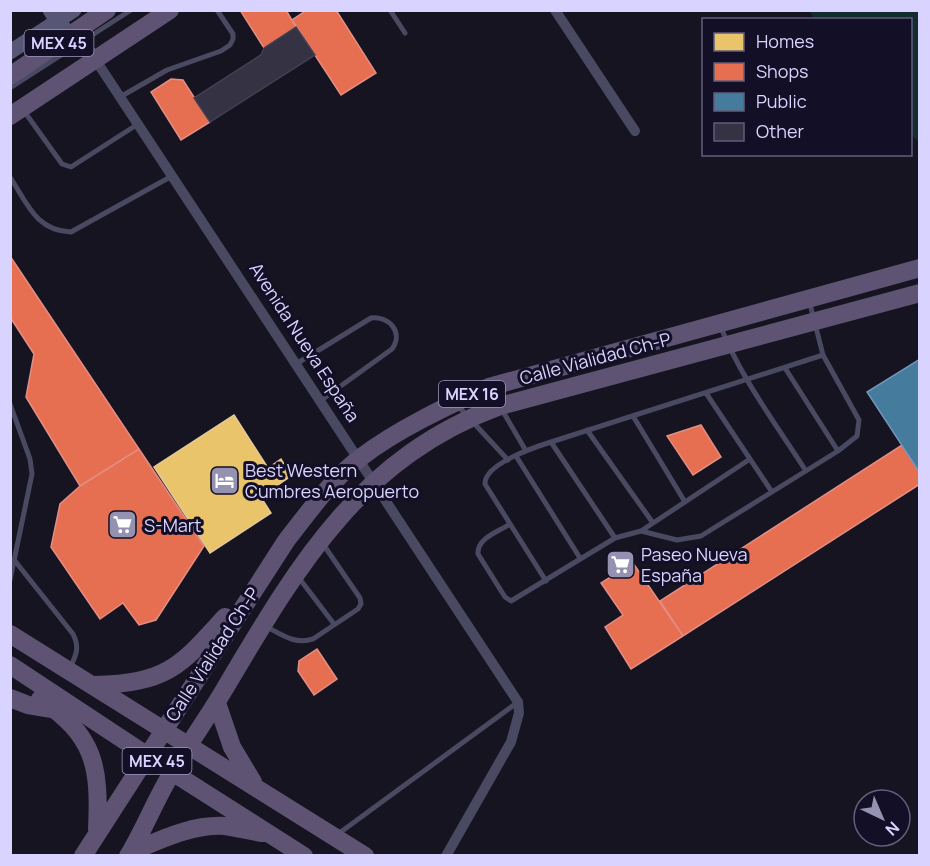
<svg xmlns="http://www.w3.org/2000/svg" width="930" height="866" font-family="Manrope,sans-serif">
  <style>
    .green { fill: #132c2d }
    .homes { fill: #e9c46a; stroke: #e4c997; stroke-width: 1.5 }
    .shops { fill: #e76f51; stroke: #e38d85; stroke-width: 1.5 }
    .public { fill: #457b9d; stroke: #7196ba; stroke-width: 1.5 }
    .building { fill: #343243; stroke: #433f54; stroke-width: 1.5 }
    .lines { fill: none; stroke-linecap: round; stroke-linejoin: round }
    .lane { stroke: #4a4962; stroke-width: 5 }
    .street { stroke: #4a4962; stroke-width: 10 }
    .secondary { stroke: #575674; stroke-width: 15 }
    .primary { stroke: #5e5373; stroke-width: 18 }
    .primary-bridge { stroke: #5e5373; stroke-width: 18 }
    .labels { text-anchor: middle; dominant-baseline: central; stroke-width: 6; stroke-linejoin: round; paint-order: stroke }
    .shield { fill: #130f26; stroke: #9e99be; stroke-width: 1.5 }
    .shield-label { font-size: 16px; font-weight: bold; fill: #d9d4ff }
    .street-label { font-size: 18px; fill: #d9d4ff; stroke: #130f26 }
    .poi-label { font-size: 18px; fill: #d9d4ff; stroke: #130f26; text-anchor: start }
  </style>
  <rect width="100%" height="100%" fill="#161421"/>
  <path class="green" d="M809,11H919V142L911,135L910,20L814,19Z"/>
  <path class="homes" d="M234,415L268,468L281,459L291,476L278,485L280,487L262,499L271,513L210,553L154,467Z"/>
  <path class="shops" d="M240,10H286L296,27L264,48Z
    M307,10H336L376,73L341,95L292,20Z
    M171,79L183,80L210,122L181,140L151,92Z
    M10,256L139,449L80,486L26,397L34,354L10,317Z
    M701,425L721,457L693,475L667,436Z
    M902,445L920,473V484L683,636L660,601Z
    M139,449L204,546L156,620L139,625L123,603L100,619L51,547L60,504L80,486Z
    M633,563L683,636L631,669L605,627L623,615L601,583Z
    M317,649L337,679L314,695L298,671L299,661Z"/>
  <path class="public" d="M920,359V473L867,392Z"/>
  <path class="building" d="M296,27L315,55L210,122L194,98L261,55L264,48Z"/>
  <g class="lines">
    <path class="lane" d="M390,10L405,33
      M10,88L131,10
      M120,97L167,70L221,51L230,45L233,39V34L217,10
      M24,111L62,164L71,167L138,124
      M10,177C27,203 36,231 71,232L172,176
      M720,325C740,377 776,424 806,471
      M296,364L371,318C389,316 404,332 392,349L320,401
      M785,368L838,451
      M491,391L526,451
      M706,393L772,492
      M10,404L30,459L32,474L10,580
      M458,406L508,460
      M633,416L685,502
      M587,430L653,523
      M551,442L615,538
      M516,456L580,558
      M510,524C498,532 477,538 478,554L505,597L511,601L615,538L641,531L677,540L701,536L838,451L857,436L859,420L823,355
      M641,531L750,459
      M15,561L73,634C80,648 76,655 70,668
      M299,578L334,624
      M546,581L485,484C484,464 535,447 551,442L823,355L809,300
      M265,626C281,634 294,645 313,639L358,609L361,604L360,598L323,544
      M338,834L518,702"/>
    <path class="street" d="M555,10L635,131
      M95,59L518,702L519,713L511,742L446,856"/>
    <path class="secondary" d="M50,10L57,21L95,59
      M10,52L74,10"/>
    <path class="primary" d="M10,116L170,10
      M10,634L365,856
      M10,665L172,772L304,856
      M94,685C166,683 179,668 225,617
      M10,698L28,705L52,709
      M40,699C95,736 100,766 97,829
      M217,703L232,747L253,782
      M131,852C160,840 192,824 225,826C237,828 250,831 262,833
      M83,856L286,541C308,513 331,480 360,458C396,430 447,406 489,387L920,268
      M128,856C145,828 156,798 173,771C189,743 208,717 224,690C297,567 359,458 500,406L920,293"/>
    <path class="primary-bridge" d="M10,76L107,10"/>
  </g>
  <defs>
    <symbol id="hotel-square" viewBox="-11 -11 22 22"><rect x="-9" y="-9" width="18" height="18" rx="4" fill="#9591b1" stroke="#130f26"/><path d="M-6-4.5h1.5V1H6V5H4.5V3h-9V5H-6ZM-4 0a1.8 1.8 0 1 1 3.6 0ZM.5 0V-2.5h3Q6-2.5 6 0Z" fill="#fff"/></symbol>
    <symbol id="supermarket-square" viewBox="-11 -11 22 22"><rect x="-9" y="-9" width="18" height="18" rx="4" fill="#9591b1" stroke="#130f26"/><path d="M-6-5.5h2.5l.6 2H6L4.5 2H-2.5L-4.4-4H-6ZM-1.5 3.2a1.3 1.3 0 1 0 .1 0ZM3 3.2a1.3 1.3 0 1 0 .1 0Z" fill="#fff"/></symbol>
  </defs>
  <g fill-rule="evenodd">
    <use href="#hotel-square" x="208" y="464" width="33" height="33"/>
    <use href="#supermarket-square" x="106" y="508" width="33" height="33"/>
    <use href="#supermarket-square" x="604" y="548" width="33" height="33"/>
  </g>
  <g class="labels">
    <g class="shield">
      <rect x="24.5" y="30" width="69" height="26" rx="4.5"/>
      <rect x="439" y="381" width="66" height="26" rx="4.5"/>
      <rect x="122.5" y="748" width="69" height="26" rx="4.5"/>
    </g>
    <g class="shield-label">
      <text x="59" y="43">MEX 45</text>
      <text x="472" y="394">MEX 16</text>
      <text x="157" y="761">MEX 45</text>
    </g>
    <g class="street-label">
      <text transform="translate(305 342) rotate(57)">Avenida Nueva España</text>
      <text transform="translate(595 358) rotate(-15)">Calle Vialidad Ch-P</text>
      <text transform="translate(212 654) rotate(-57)">Calle Vialidad Ch-P</text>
    </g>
    <g class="poi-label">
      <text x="245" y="470">Best Western<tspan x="245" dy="21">Cumbres Aeropuerto</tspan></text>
      <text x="144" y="525">S-Mart</text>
      <text x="641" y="554">Paseo Nueva<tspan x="641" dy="21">España</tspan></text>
    </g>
  </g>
  <rect width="930" height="866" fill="none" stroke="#d9d4ff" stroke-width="24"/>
  <rect x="702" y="18" width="210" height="138" fill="#130f26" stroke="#625e7d" stroke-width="1.5"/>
  <rect x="714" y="33" width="30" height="18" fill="#e9c46a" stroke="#625e7d" stroke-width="1.5"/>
  <text x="756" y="48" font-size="18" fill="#d9d4ff">Homes</text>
  <rect x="714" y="63" width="30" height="18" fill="#e76f51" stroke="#625e7d" stroke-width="1.5"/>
  <text x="756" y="78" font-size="18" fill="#d9d4ff">Shops</text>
  <rect x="714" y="93" width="30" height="18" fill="#457b9d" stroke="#625e7d" stroke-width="1.5"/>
  <text x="756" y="108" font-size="18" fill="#d9d4ff">Public</text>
  <rect x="714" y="123" width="30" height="18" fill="#343243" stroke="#625e7d" stroke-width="1.5"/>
  <text x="756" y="138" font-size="18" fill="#d9d4ff">Other</text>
  <g transform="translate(882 818) rotate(136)"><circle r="28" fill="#130f26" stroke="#625e7d" stroke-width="1.5"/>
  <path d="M0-4.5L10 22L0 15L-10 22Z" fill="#9591b1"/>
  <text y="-9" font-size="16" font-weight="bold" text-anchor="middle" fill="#d9d4ff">N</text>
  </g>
</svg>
